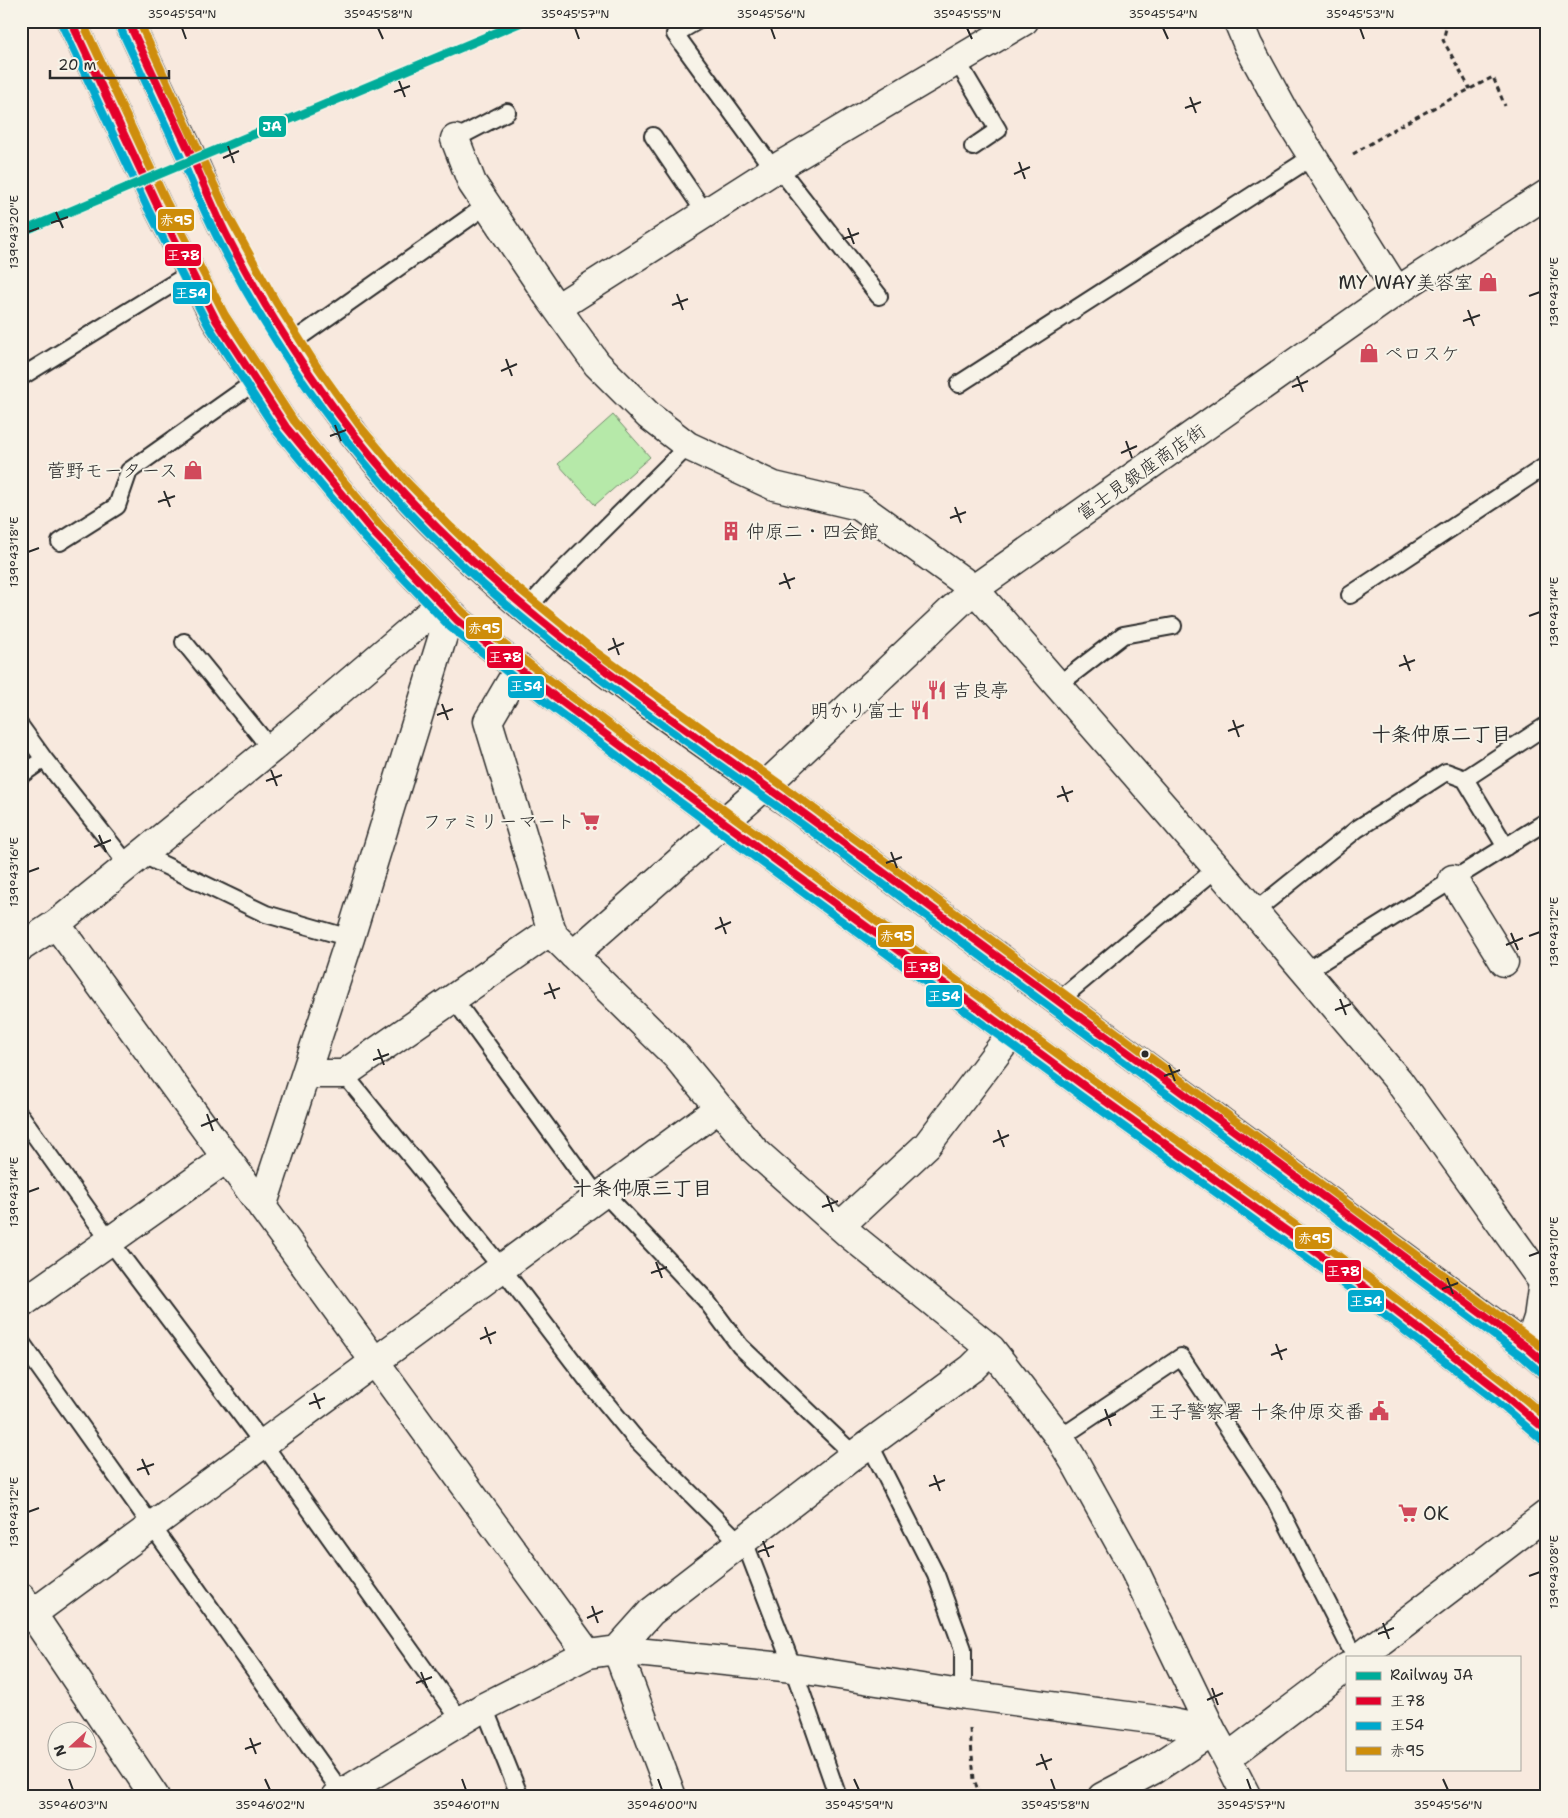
<svg xmlns="http://www.w3.org/2000/svg" width="1568" height="1818" font-family="'Shantell Sans','Klee One',sans-serif">
  <style>
    .green { fill: #b6e9a9; stroke: #708a6a }
    .lines { fill: none; stroke-linecap: round; stroke-linejoin: round }
    .lane-casing { stroke: #2b2b2b; stroke-width: 20 }
    .street-casing { stroke: #2b2b2b; stroke-width: 31 }
    .secondary-casing { stroke: #2b2b2b; stroke-width: 31 }
    .primary-casing { stroke: #2b2b2b; stroke-width: 31 }
    .path { stroke: #2b2b2b; stroke-width: 3; stroke-dasharray: 5 4; stroke-linecap: butt }
    .lane { stroke: #f7f3e8; stroke-width: 16 }
    .street { stroke: #f7f3e8; stroke-width: 28 }
    .secondary { stroke: #f7f3e8; stroke-width: 28 }
    .primary { stroke: #fddcac; stroke-width: 28 }
    .bus-1-casing { stroke: #f7f3e8; stroke-width: 11 }
    .bus-2-casing { stroke: #f7f3e8; stroke-width: 11 }
    .bus-3-casing { stroke: #f7f3e8; stroke-width: 11 }
    .bus-1 { stroke: #e4002b; stroke-width: 8 }
    .bus-2 { stroke: #00a9ce; stroke-width: 8 }
    .bus-3 { stroke: #ce8d09; stroke-width: 8 }
    .rail-1-casing { stroke: #f7f3e8; stroke-width: 12 }
    .rail-1 { stroke: #00ac9a; stroke-width: 9 }
    .ticks { fill: none; stroke: #2b2b2b; stroke-width: 2 }
    .bus-dot { fill: #2b2b2b; stroke: #f7f3e8; stroke-width: 2 }
    .labels { text-anchor: middle; dominant-baseline: central; stroke-width: 4; stroke-linejoin: round; paint-order: stroke }
    .poi-label { font-size: 19px; fill: #2b2b2b; stroke: #f7f3e8; text-anchor: end }
    .street-label { font-size: 19px; fill: #2b2b2b; stroke: #f7f3e8 }
    .neighbourhood-label { font-size: 20px; font-weight: bold; fill: #2b2b2b; stroke: #f7f3e8 }
    .line-badge { stroke: #f7f3e8; stroke-width: 2 }
    .badge-label { font-size: 14px; text-anchor: middle; font-weight: bold; fill: #fff }
    .neatline { fill: none; stroke: #2b2b2b; stroke-width: 2 }
    .ticks-label { font-size: 12px; text-anchor: middle; fill: #2b2b2b }
  </style>
  <rect width="100%" height="100%" fill="#f8e9de"/>
  <filter id="ink" filterUnits="userSpaceOnUse"><feTurbulence type="fractalNoise" baseFrequency=".02" numOctaves="2"/><feDisplacementMap in="SourceGraphic" scale="10" xChannelSelector="R" yChannelSelector="G"/><feConvolveMatrix kernelMatrix="1 2 1 2 8 2 1 2 1" color-interpolation-filters="sRGB"/></filter>
  <g filter="url(#ink)">
    <path class="green" d="M613,415L650,457L595,505L558,464Z"/>
    <g class="lines">
      <defs>
        <path id="lane" d="M697,21L675,34L774,170
          M957,61L998,130L973,147
          M653,136L706,214
          M455,139L507,112
          M778,167L879,296
          M291,343L487,205
          M21,377L192,272
          M959,384L1312,157
          M60,542L117,506L129,471L256,381
          M1350,595L1547,465
          M527,609L549,584L688,446
          M184,642L271,749
          M1058,685L1123,635L1173,626
          M21,727L44,759
          M21,775L44,759L128,865
          M1506,847L1465,779L1547,725
          M141,854L266,914L350,938
          M1255,911L1357,829L1446,772L1465,779
          M1305,972L1547,821
          M453,998L598,1197
          M1058,1001L1217,868
          M344,1074L501,1267L591,1385L634,1437L748,1551L793,1668L838,1797
          M21,1116L110,1241L264,1445L461,1721
          M604,1193L705,1299L740,1346L854,1455
          M21,1342L342,1793
          M1060,1438L1181,1357L1274,1498L1355,1657
          M869,1443L936,1575L963,1649V1695
          M484,1707L520,1797"/>
        <path id="street" d="M1238,21L1248,45L1285,113L1397,291
          M455,139L472,183L548,296L597,364L649,416L688,446L774,486L859,506L974,589L1217,868L1398,1080L1543,1282L1538,1318L1528,1348
          M557,308L778,167L1024,21
          M519,668L488,721L553,935L677,1057L754,1150L850,1235L991,1349L1060,1438L1077,1466L1133,1567L1212,1731L1153,1770L1102,1797
          M1453,879L1504,962
          M56,924L588,1654
          M21,947L56,924L271,749L441,604
          M573,955L765,786
          M306,1074H344L552,930
          M262,1207L350,938L450,613
          M840,1226L927,1145L1012,1033
          M21,1304L227,1158
          M21,1597L155,1797
          M32,1614L719,1108
          M1360,1657L1547,1514
          M1227,1758L1247,1797
          M336,1797L484,1707L588,1654L617,1650L793,1668L967,1695L1158,1720L1212,1731L1227,1758L1347,1667
          M672,1797L617,1650L651,1612L854,1455L972,1368L991,1349"/>
        <path id="secondary" d="M765,786L974,589L1397,291L1547,194"/>
        <path id="primary" d="M71,21L157,205L216,320L286,427L373,532L457,620L554,696L725,823L1083,1085L1362,1285L1501,1392L1547,1431
          M128,21C149,66 170,111 191,156C204,185 216,215 231,243C277,329 333,415 399,488C514,616 659,712 799,810L1528,1348L1547,1365"/>
      </defs>
      <use href="#lane" class="lane-casing"/>
      <use href="#street" class="street-casing"/>
      <use href="#secondary" class="secondary-casing"/>
      <use href="#primary" class="primary-casing"/>
      <path class="path" d="M1448,21L1443,40L1470,89
        M1353,154L1403,124L1493,77L1505,106
        M970,1729L974,1780L981,1797"/>
      <use href="#lane" class="lane"/>
      <use href="#street" class="street"/>
      <use href="#secondary" class="secondary"/>
      <use href="#primary" class="primary"/>
      <defs>
        <path id="bus-1" d="M71,21L157,205L216,320L286,427L373,532L457,620L554,696L725,823L1083,1085L1362,1285L1501,1392L1547,1431
          M128,21C149,66 170,110 191,155C203,182 214,210 227,236C268,315 317,390 373,458C499,609 666,712 822,827C1057,1000 1293,1174 1528,1348L1547,1365"/>
        <path id="bus-2" d="M62,25L148,209L208,325L278,433L365,538L450,627L548,704L719,831L1077,1093L1356,1293L1495,1400L1541,1439
          M119,25C140,70 161,115 182,160C194,187 205,214 219,241C259,320 308,395 365,463C490,615 657,718 814,833C1050,1007 1286,1182 1522,1356L1540,1372"/>
        <path id="bus-3" d="M82,21L166,201L225,315L294,421L380,525L464,613L560,688L731,815L1089,1077L1368,1277L1507,1384L1547,1418
          M139,21L229,217L276,302L316,365L359,425L406,481L451,527L497,571L596,652L805,802L1547,1351"/>
      </defs>
      <use href="#bus-1" class="bus-1-casing"/>
      <use href="#bus-2" class="bus-2-casing"/>
      <use href="#bus-3" class="bus-3-casing"/>
      <use href="#bus-1" class="bus-1"/>
      <use href="#bus-2" class="bus-2"/>
      <use href="#bus-3" class="bus-3"/>
      <defs>
        <path id="rail-1" d="M21,232L524,21"/>
      </defs>
      <use href="#rail-1" class="rail-1-casing"/>
      <use href="#rail-1" class="rail-1"/>
    </g>
  </g>
  <path class="ticks" d="M182,28L186,39M378,28L383,39M575,28L579,39M771,28L775,39M967,28L972,39M1163,28L1168,39M1360,28L1364,39M399,81L405,97M394,92L410,86M1190,97L1196,113M1185,108L1201,102M228,146L234,163M223,158L239,151M1019,162L1025,179M1014,174L1030,167M56,212L63,228M51,223L68,217M848,228L854,244M28,232L39,228M843,239L859,233M677,294L683,310M1529,296L1540,292M672,305L688,299M1468,310L1474,326M1463,321L1480,315M506,359L512,376M501,371L517,364M1297,376L1303,392M1292,387L1308,381M335,425L341,441M330,436L346,430M1126,441L1132,458M1121,453L1137,446M164,491L170,507M158,502L175,496M955,507L961,523M950,518L966,512M28,552L39,548M784,573L790,589M779,584L795,578M1529,616L1540,612M613,638L619,655M608,650L624,643M1404,655L1410,671M1399,666L1415,660M442,704L448,720M437,715L453,709M1233,720L1239,737M1228,731L1244,725M271,770L277,786M266,781L282,775M1062,786L1068,802M1057,797L1073,791M99,835L106,852M94,847L111,840M891,852L897,868M886,863L902,857M28,872L39,868M720,917L726,934M715,929L731,922M1511,933L1518,950M1529,936L1540,932M1506,945L1523,938M549,983L555,999M544,994L560,988M1340,999L1346,1015M1335,1010L1351,1004M378,1049L384,1065M373,1060L389,1054M1169,1065L1175,1081M1164,1076L1180,1070M207,1114L213,1131M201,1126L218,1119M998,1130L1004,1147M993,1142L1009,1135M28,1192L39,1188M827,1196L833,1212M822,1207L838,1201M1529,1256L1540,1252M656,1262L662,1278M651,1273L667,1267M1447,1278L1453,1294M1442,1289L1458,1283M485,1327L491,1344M480,1339L496,1332M1276,1344L1282,1360M1271,1355L1287,1349M314,1393L320,1409M309,1404L325,1398M1105,1409L1111,1426M1100,1421L1116,1414M142,1459L149,1475M137,1470L154,1464M934,1475L940,1491M929,1486L945,1480M28,1512L39,1508M763,1541L769,1557M758,1552L774,1546M1529,1576L1540,1572M592,1606L598,1623M587,1618L603,1611M1383,1623L1389,1639M1378,1634L1394,1628M421,1672L427,1688M416,1683L432,1677M1212,1688L1218,1705M1207,1700L1223,1693M250,1738L256,1754M245,1749L261,1743M1041,1754L1047,1770M1036,1765L1052,1759M69,1779L73,1790M265,1779L270,1790M462,1779L466,1790M658,1779L662,1790M854,1779L859,1790M1051,1779L1055,1790M1247,1779L1251,1790M1443,1779L1448,1790"/>
  <defs>
    <symbol id="shop-bare" viewBox="-9 -9 18 18"><path d="M-5-2.5h2.3a2.7 3.5 0 0 1 5.4 0H5L5.5 6h-11ZM-1.5-2.5h3a1.5 2.3 0 0 0-3 0Z" fill="#d1495b" stroke="#f7f3e8" stroke-width="2.5" paint-order="stroke"/></symbol>
    <symbol id="building-bare" viewBox="-9 -9 18 18"><path d="M-4-6H4V6H1V3H-1V6H-4ZM-2.5-4.3h1.7v1.8h-1.7ZM.8-4.3h1.7v1.8H.8ZM-2.5-1h1.7V.8h-1.7ZM.8-1h1.7V.8H.8Z" fill="#d1495b" stroke="#f7f3e8" stroke-width="2.5" paint-order="stroke"/></symbol>
    <symbol id="restaurant-bare" viewBox="-9 -9 18 18"><path d="M-5-6h1v4h1v-4h1v4h1v-4h1v5L-1.5 .5V6h-2V.5L-5-1ZM5-6V6H3V1.5H1.5Q1.5-4 5-6Z" fill="#d1495b" stroke="#f7f3e8" stroke-width="2.5" paint-order="stroke"/></symbol>
    <symbol id="supermarket-bare" viewBox="-9 -9 18 18"><path d="M-6-5.5h2.5l.6 2H6L4.5 2H-2.5L-4.4-4H-6ZM-1.5 3.2a1.3 1.3 0 1 0 .1 0ZM3 3.2a1.3 1.3 0 1 0 .1 0Z" fill="#d1495b" stroke="#f7f3e8" stroke-width="2.5" paint-order="stroke"/></symbol>
    <symbol id="civic-bare" viewBox="-9 -9 18 18"><path d="M-.6-6.5H3V-4.5H.6V-3L4-1V1h2V6H-6V1h2V-1L-.6-3ZM-1.2 2.5V6h2.4V2.5Z" fill="#d1495b" stroke="#f7f3e8" stroke-width="2.5" paint-order="stroke"/></symbol>
  </defs>
  <g fill-rule="evenodd">
    <use href="#shop-bare" x="1474" y="268" width="28" height="28"/>
    <use href="#shop-bare" x="1355" y="339" width="28" height="28"/>
    <use href="#shop-bare" x="179" y="456" width="28" height="28"/>
    <use href="#building-bare" x="717" y="517" width="28" height="28"/>
    <use href="#restaurant-bare" x="923" y="676" width="28" height="28"/>
    <use href="#restaurant-bare" x="906" y="696" width="28" height="28"/>
    <use href="#supermarket-bare" x="576" y="807" width="28" height="28"/>
    <use href="#civic-bare" x="1365" y="1397" width="28" height="28"/>
    <use href="#supermarket-bare" x="1394" y="1499" width="28" height="28"/>
  </g>
  <circle class="bus-dot" cx="1145" cy="1054" r="4.5"/>
  <g class="labels">
    <g class="poi-label">
      <text x="1473" y="282">MY WAY美容室</text>
      <text x="1384" y="353" text-anchor="start">ペロスケ</text>
      <text x="178" y="470">菅野モータース</text>
      <text x="746" y="531" text-anchor="start">仲原二・四会館</text>
      <text x="952" y="690" text-anchor="start">吉良亭</text>
      <text x="905" y="710">明かり富士</text>
      <text x="575" y="821">ファミリーマート</text>
      <text x="1364" y="1411">王子警察署 十条仲原交番</text>
      <text x="1423" y="1513" text-anchor="start">OK</text>
    </g>
    <g class="street-label">
      <text transform="translate(1141 472) rotate(-35)">富士見銀座商店街</text>
    </g>
    <g class="neighbourhood-label">
      <text x="1441" y="734">十条仲原二丁目</text>
      <text x="642" y="1188">十条仲原三丁目</text>
    </g>
  </g>
  <g class="line-badge">
    <rect x="258" y="115" width="29" height="23" rx="5" fill="#00ac9a"/>
    <rect x="157" y="208" width="38" height="24" rx="5" fill="#ce8d09"/>
    <rect x="164" y="243" width="38" height="24" rx="5" fill="#e4002b"/>
    <rect x="172" y="281" width="39" height="24" rx="5" fill="#00a9ce"/>
    <rect x="465" y="616" width="38" height="24" rx="5" fill="#ce8d09"/>
    <rect x="486" y="645" width="38" height="24" rx="5" fill="#e4002b"/>
    <rect x="507" y="675" width="38" height="24" rx="5" fill="#00a9ce"/>
    <rect x="877" y="924" width="38" height="24" rx="5" fill="#ce8d09"/>
    <rect x="903" y="955" width="38" height="24" rx="5" fill="#e4002b"/>
    <rect x="925" y="984" width="38" height="24" rx="5" fill="#00a9ce"/>
    <rect x="1294" y="1226" width="39" height="24" rx="5" fill="#ce8d09"/>
    <rect x="1324" y="1259" width="38" height="24" rx="5" fill="#e4002b"/>
    <rect x="1347" y="1289" width="38" height="24" rx="5" fill="#00a9ce"/>
  </g>
  <g class="badge-label">
    <text x="272" y="131">JA</text>
    <text x="176" y="225">赤95</text>
    <text x="183" y="260">王78</text>
    <text x="191" y="298">王54</text>
    <text x="484" y="633">赤95</text>
    <text x="505" y="662">王78</text>
    <text x="526" y="691">王54</text>
    <text x="896" y="941">赤95</text>
    <text x="922" y="972">王78</text>
    <text x="944" y="1001">王54</text>
    <text x="1314" y="1243">赤95</text>
    <text x="1343" y="1276">王78</text>
    <text x="1366" y="1306">王54</text>
  </g>
  <rect width="1568" height="1818" fill="none" stroke="#f7f3e8" stroke-width="55"/>
  <rect x="1346" y="1656" width="175" height="115" fill="#f7f3e8" stroke="#a5a39c"/>
  <rect x="1356" y="1672" width="25" height="8" fill="#00ac9a" stroke="#a5a39c"/>
  <text x="1390" y="1680" font-size="15" fill="#2b2b2b">Railway JA</text>
  <rect x="1356" y="1697" width="25" height="8" fill="#e4002b" stroke="#a5a39c"/>
  <text x="1390" y="1706" font-size="15" fill="#2b2b2b">王78</text>
  <rect x="1356" y="1722" width="25" height="8" fill="#00a9ce" stroke="#a5a39c"/>
  <text x="1390" y="1730" font-size="15" fill="#2b2b2b">王54</text>
  <rect x="1356" y="1747" width="25" height="8" fill="#ce8d09" stroke="#a5a39c"/>
  <text x="1390" y="1756" font-size="15" fill="#2b2b2b">赤95</text>
  <g transform="translate(72 1746) rotate(249)"><circle r="24" fill="#f7f3e8" stroke="#a5a39c"/>
  <path d="M0-4L9 19L0 12L-9 19Z" fill="#d1495b"/>
  <text y="-8" font-size="14" font-weight="bold" text-anchor="middle" fill="#2b2b2b">N</text>
  </g>
  <path d="M50 70v8h119v-8" fill="none" stroke="#2b2b2b" stroke-width="2.5"/>
  <text x="58" y="70" font-size="15" fill="#2b2b2b" stroke="#f7f3e8" stroke-width="4" paint-order="stroke">20 m</text>
  <rect x="28" y="28" width="1512" height="1762" class="neatline"/>
  <g class="ticks-label">
    <text x="182" y="18">35°45'59"N</text>
    <text x="378" y="18">35°45'58"N</text>
    <text x="575" y="18">35°45'57"N</text>
    <text x="771" y="18">35°45'56"N</text>
    <text x="967" y="18">35°45'55"N</text>
    <text x="1163" y="18">35°45'54"N</text>
    <text x="1360" y="18">35°45'53"N</text>
    <text transform="translate(14 232) rotate(-90)" y="4">139°43'20"E</text>
    <text transform="translate(1554 292) rotate(-90)" y="4">139°43'16"E</text>
    <text transform="translate(14 552) rotate(-90)" y="4">139°43'18"E</text>
    <text transform="translate(1554 612) rotate(-90)" y="4">139°43'14"E</text>
    <text transform="translate(14 872) rotate(-90)" y="4">139°43'16"E</text>
    <text transform="translate(1554 932) rotate(-90)" y="4">139°43'12"E</text>
    <text transform="translate(14 1192) rotate(-90)" y="4">139°43'14"E</text>
    <text transform="translate(1554 1252) rotate(-90)" y="4">139°43'10"E</text>
    <text transform="translate(14 1512) rotate(-90)" y="4">139°43'12"E</text>
    <text transform="translate(1554 1572) rotate(-90)" y="4">139°43'08"E</text>
    <text x="73" y="1809">35°46'03"N</text>
    <text x="270" y="1809">35°46'02"N</text>
    <text x="466" y="1809">35°46'01"N</text>
    <text x="662" y="1809">35°46'00"N</text>
    <text x="859" y="1809">35°45'59"N</text>
    <text x="1055" y="1809">35°45'58"N</text>
    <text x="1251" y="1809">35°45'57"N</text>
    <text x="1448" y="1809">35°45'56"N</text>
  </g>
</svg>
